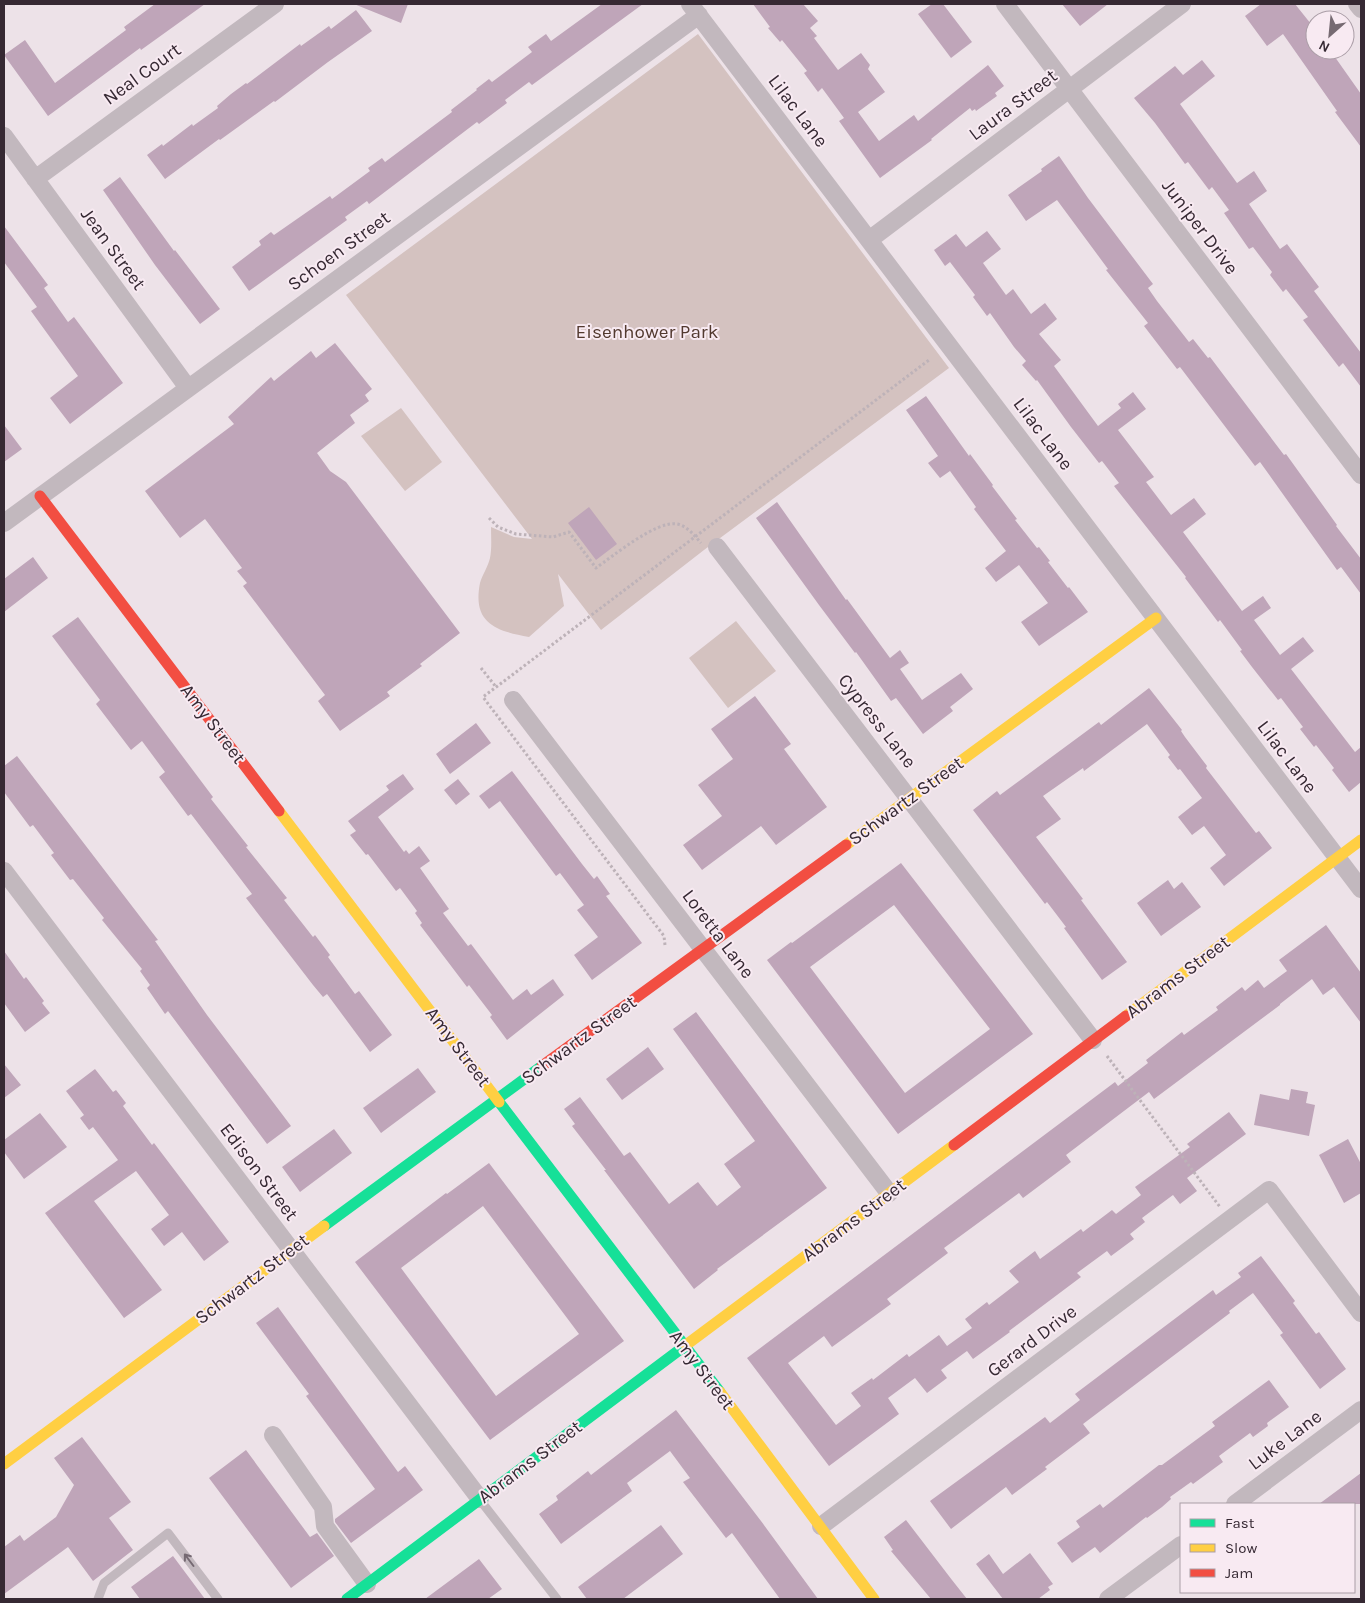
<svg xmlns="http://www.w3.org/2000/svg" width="1365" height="1603" font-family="Karla,sans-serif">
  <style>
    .green { fill: #d4c2c0 }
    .building { fill: #bfa5b9; fill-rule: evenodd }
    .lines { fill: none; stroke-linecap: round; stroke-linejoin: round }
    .path { stroke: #bdb2b8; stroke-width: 3; stroke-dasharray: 2.5 2.5; stroke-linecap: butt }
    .lane { stroke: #c2b8be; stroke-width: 9 }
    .street { stroke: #c2b8be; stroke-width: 18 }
    .fast { stroke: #16e098; stroke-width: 11 }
    .slow { stroke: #ffcf43; stroke-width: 11 }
    .jam { stroke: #f24e42; stroke-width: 11 }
    .oneway { stroke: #756972 }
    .labels { text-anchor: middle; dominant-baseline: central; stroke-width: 4; stroke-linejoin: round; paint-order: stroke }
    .street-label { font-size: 19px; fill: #362933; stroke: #f8eaf2 }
    .park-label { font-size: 19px; fill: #52392f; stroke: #f8eaf2 }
  </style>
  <rect width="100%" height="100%" fill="#ede2e8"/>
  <path class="green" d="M698,34L949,368L704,550L601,630L558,574L564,606L529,637C496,631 472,623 480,583C482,575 488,567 490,558C492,548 491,537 491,527L514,537L532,539L346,295Z
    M401,408L442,462L405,491L361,436Z
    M736,621L776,671L728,708L689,658Z"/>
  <path class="building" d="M155,4H205L141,50L140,48L48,116L4,55L25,40L55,83L126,30L124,27Z
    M354,4H408L401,23Z
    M602,4H643L532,85L529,82L505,100L507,103L479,124L477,122L369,204L367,201L345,217L347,220L249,291L232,267L261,245L259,241L271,232L274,235L330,196L332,199L370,171L368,168L382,158L385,162L452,112L451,110L477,90L476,89L489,79L492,82L532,52L528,47L546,34L551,41Z
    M753,4H803L818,21L810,28L817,36L814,38L838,70L861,53L870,65L868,69L885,92L858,112L879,141L914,115L918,121L988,65L1004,86L995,93L997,96L976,111L975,109L972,111L970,108L931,139L932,140L880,178L839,121L844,118L822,88L818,92L804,73L807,71L782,40L780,42L768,28L770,27Z
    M932,4H943L972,42L951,58L918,14Z
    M1062,4H1108L1080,26Z
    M1261,4H1295L1315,29V50H1330L1361,94V147L1335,112L1337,111L1283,34L1267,46L1245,16Z
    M356,10L372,31L328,62L275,102L274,101L220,140L219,139L165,179L147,155L162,144L163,146L192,124L193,126L218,108L217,106L231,94L246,83L247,84L300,44L301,46L329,26L331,29Z
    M1202,60L1215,76L1180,104L1237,183L1254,171L1267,191L1249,204L1280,249L1287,244L1319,287L1314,291L1361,353V387L1343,363L1339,367L1303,320L1308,317L1286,289L1283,292L1270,275L1272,272L1253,247L1249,249L1224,213L1229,210L1212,187L1209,190L1188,162L1185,164L1155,123L1134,98L1175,66L1183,75Z
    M1059,156L1088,198L1153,284L1148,288L1157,301L1189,342L1193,339L1208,358L1210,357L1284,455L1286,454L1337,525L1336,526L1361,559V594L1341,567L1337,570L1260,462L1255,466L1180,367L1177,369L1144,326L1148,323L1106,270L1108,269L1057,200L1026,221L1008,195L1042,171L1041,169Z
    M120,177L174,251L175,250L220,309L200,324L155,265L103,190Z
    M4,226L48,285L44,288L68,322L74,317L123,383L70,424L50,398L78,376L31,311L37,307L4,262Z
    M987,231L1001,249L983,263L1006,295L1013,289L1031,314L1045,303L1057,319L1039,334L1061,360L1054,366L1098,426L1121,408L1118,404L1133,392L1146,409L1118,430L1154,477L1146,482L1171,515L1194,498L1206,514L1183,532L1242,611L1263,596L1271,608L1254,620L1280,655L1303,637L1314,651L1291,669L1355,752L1361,747V782L1349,792L1332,770L1334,768L1316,745L1314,747L1300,729L1303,727L1281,698L1278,700L1252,667L1240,651L1242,650L1220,620L1218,622L1185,578L1186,577L1114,486L1119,483L1102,461L1099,463L1071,427L1037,380L1036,381L1022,365L1026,361L1014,347L990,313L987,316L973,297L975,295L950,262L945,266L934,250L956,234L966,247Z
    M335,343L372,389L365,395L369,401L350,415L355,423L317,453L330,471L346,482L460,633L420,664L422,666L387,692L390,696L340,731L318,701L325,695L243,586L247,583L237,571L242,568L205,519L180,538L145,491L234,424L228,417L271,377L274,381L311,351L316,358Z
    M926,396L969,456L970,454L993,485L992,486L1017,519L1015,520L1037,548L1039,547L1050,561L1048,562L1068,588L1069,587L1088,612L1039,646L1021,622L1048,603L1019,565L996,582L985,568L1006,551L974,509L976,507L950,471L940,478L928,463L938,456L906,410Z
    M4,425L22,449L4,462Z
    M777,502L846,600L847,599L890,658L900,650L909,663L900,669L922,700L961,673L973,689L950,707L953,711L923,734L896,698L891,701L856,652L855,653L819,605L756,518Z
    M589,507L617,544L596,560L568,523Z
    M33,557L48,578L4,612V579Z
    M78,617L213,797L211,799L248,846L246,847L287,898L284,900L313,937L315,935L330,955L328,957L355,994L359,991L392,1035L370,1052L327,994L323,997L313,985L246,898L252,894L191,814L188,816L159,777L165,772L142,741L131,750L96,704L100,700L52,636Z
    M1149,688L1182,730L1181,731L1185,737L1207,766L1206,768L1256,833L1259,831L1272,848L1224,886L1210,868L1226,855L1204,826L1192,835L1178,817L1202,798L1180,769L1178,770L1168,757L1170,755L1147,724L1084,771L1083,768L1043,796L1061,819L1036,837L1083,899L1081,900L1127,962L1102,980L1064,928L1066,927L1047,902L1045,904L973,810L997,791L1000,795L1099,722L1101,725Z
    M755,696L791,744L784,749L827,807L776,845L761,826L702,870L683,845L722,816L698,785L733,759L711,729Z
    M476,723L491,743L450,774L436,754Z
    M17,756L158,940L155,941L207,1015L291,1126L267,1144L168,1011L165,1014L147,988L150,985L140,971L142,969L102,920L104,918L73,879L70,880L51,855L54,853L33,825L30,827L4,792V766Z
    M512,771L582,864L594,879L597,876L610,894L606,896L642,943L592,980L574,955L598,937L577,910L584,905L560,873L556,876L500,801L489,809L479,796Z
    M403,774L414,789L378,817L404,852L406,850L409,854L419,846L430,861L420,868L449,909L443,913L468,946L471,944L513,1000L527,989L531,995L553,979L564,995L507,1040L490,1017L492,1015L469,985L467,987L420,925L422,923L415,913L417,911L400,888L396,891L368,854L366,855L350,835L356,831L348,821L389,790L386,786Z
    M458,779L470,794L456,805L444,790Z
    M901,863L1033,1034L898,1134L767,960L791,942L792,943ZM894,905L990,1029L905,1093L810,967Z
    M1168,880L1174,889L1182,882L1201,907L1161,936L1137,903Z
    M1326,925L1361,973V1023L1334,987L1323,995L1312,979L1280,1004V1005L1154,1099L1149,1092L1066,1155L1071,1162L1023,1198L1019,1193L944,1248L948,1253L887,1299L891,1304L832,1347L824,1336L788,1363L836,1425L861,1406L851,1393L872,1378L873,1380L907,1354L909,1357L939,1335L947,1346L972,1328L965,1319L987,1302L989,1305L1019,1282L1009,1271L1035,1251L1040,1259L1081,1229L1083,1232L1112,1210L1116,1214L1141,1195L1135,1187L1190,1147L1187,1144L1229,1112L1246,1134L1187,1178L1197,1191L1180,1204L1173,1195L1142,1218L1145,1222L1130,1234L1134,1239L1111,1256L1107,1251L1077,1273L1081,1277L1009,1331L1010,1332L973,1359L967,1351L941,1370L947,1378L927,1393L915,1378L888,1398L899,1414L829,1466L747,1358L1115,1082L1118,1086L1148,1063L1146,1060L1182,1032L1184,1035L1218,1010L1216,1007L1242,987L1245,991L1258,980L1264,988L1287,971L1279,960Z
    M4,951L24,979L26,977L44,1001L42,1003L50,1013L25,1032L4,1003Z
    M696,1012L827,1188L717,1269L718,1270L694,1289L604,1170H606L572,1126L575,1124L564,1109L580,1097L624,1156L630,1152L669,1204L698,1182L717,1206L741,1187L724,1164L755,1141L673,1029Z
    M648,1047L664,1069L622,1100L606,1079Z
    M4,1064L21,1085L4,1098Z
    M418,1068L436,1092L381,1133L363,1108Z
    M95,1069L113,1092L116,1090L126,1103L123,1106L152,1145L154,1143L229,1242L204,1261L182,1232L164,1246L151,1229L169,1215L136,1171L94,1201L162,1290L124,1318L45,1213L118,1160L93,1127L89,1130L80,1118L84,1115L66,1091Z
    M1291,1089L1308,1092L1306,1103L1315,1105L1309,1136L1254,1125L1260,1094L1289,1100Z
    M40,1113L67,1147L24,1179L4,1152V1140Z
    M334,1129L352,1153L300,1192L282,1167Z
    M1348,1139L1361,1164V1193L1344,1203L1319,1155Z
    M489,1163L624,1341L490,1440L355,1262L446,1193L447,1194ZM483,1206L579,1334L496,1396L401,1268Z
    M1261,1256L1295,1301L1293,1303L1316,1334L1319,1332L1346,1369L1320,1389L1280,1335L1283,1333L1253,1293L1229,1311L1230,1313L1083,1424L1090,1433L1045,1467L1047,1469L1012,1495L1006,1487L951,1529L930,1501L1045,1417L1050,1423L1080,1400L1075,1394L1213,1290L1216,1295L1241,1277L1238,1273Z
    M278,1307L398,1472L405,1466L423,1490L351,1543L335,1522V1519L375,1489L306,1396L309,1394L256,1323Z
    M1269,1380L1289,1407L1267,1423L1268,1426L1253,1437L1250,1433L1219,1456L1223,1462L1193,1484L1191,1482L1170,1497L1171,1499L1162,1507L1147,1518L1146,1517L1100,1553L1095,1547L1072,1563L1057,1543L1080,1527L1076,1521L1100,1504L1103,1508L1159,1465H1162L1215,1426L1212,1422Z
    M676,1410L761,1521L818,1599H780L732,1533L726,1538L683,1482L690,1478L670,1451L627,1483L632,1491L561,1544L539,1514L558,1500L556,1496L588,1471L591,1475Z
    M82,1437L131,1502L109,1518L133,1550L93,1581L68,1547L4,1594V1547L20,1535L24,1541L56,1517L74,1485L54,1458Z
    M246,1450L310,1537L317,1533L334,1556L291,1588L209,1478Z
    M1361,1473V1504H1319Z
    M906,1520L952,1580L967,1599H931L891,1551L893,1550L884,1537Z
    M661,1525L683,1554L623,1599H587L578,1587Z
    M1030,1553L1053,1584L1048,1587L1050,1590L1038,1599H1003L976,1564L989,1554L1003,1574Z
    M173,1556L205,1599H140L131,1587Z
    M479,1559L502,1589L488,1599H425Z"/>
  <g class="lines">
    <path class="path" d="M489,518L498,527L516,534L553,537L569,532L596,568C613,556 657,520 677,524C687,526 694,535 701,543
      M481,668L496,687
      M665,945L664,936L483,697L929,360
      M1107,1056L1220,1207"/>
    <path class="lane" d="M480,1500L557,1599
      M98,1599L104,1583L168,1533L218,1599"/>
    <path class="street" d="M690,4L1361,889
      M1005,4L1361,475
      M1357,4L1361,9
      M4,136L188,388
      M35,179L275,4
      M869,240L1182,4
      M4,523L699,15
      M717,547L1093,1040
      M513,700L889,1193
      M4,871L480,1499
      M273,1435L323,1507L325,1526L367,1584
      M1235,1504L1361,1410
      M821,1526L1269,1190L1361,1313
      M1108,1599L1181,1545"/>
    <path class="fast" d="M499,1102L720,1392
      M324,1226L542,1066
      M347,1599L686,1345"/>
    <path class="slow" d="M279,811L499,1102
      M846,845L1156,618
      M1126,1016L1361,840
      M686,1345L954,1145
      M720,1392L874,1599
      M4,1464L324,1226"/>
    <path class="jam" d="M40,496L279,811
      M542,1066L846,845
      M954,1145L1126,1016"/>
  </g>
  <defs><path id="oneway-shaft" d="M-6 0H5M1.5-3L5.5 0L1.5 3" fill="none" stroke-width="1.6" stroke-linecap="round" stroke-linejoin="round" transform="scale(1.25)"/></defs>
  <use class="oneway" href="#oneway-shaft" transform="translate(189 1560) rotate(-127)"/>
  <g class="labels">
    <g class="street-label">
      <text transform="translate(142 74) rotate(-36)">Neal Court</text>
      <text transform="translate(1013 105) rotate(-37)">Laura Street</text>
      <text transform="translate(798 111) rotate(53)">Lilac Lane</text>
      <text transform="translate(1200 227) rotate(53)">Juniper Drive</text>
      <text transform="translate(113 249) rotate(54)">Jean Street</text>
      <text transform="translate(339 251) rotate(-36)">Schoen Street</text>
      <text transform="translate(1043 434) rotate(53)">Lilac Lane</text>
      <text transform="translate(877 721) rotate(52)">Cypress Lane</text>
      <text transform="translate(213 724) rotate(53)">Amy Street</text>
      <text transform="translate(1287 757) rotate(53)">Lilac Lane</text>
      <text transform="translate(906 801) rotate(-36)">Schwartz Street</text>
      <text transform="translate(718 934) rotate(53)">Loretta Lane</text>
      <text transform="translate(1178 977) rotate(-37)">Abrams Street</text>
      <text transform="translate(579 1040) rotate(-36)">Schwartz Street</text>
      <text transform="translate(458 1047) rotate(53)">Amy Street</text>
      <text transform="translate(259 1172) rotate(53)">Edison Street</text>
      <text transform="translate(854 1220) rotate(-37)">Abrams Street</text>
      <text transform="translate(252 1279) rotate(-37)">Schwartz Street</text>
      <text transform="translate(1032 1341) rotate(-37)">Gerard Drive</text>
      <text transform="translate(702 1370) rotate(53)">Amy Street</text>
      <text transform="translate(1285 1440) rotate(-37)">Luke Lane</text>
      <text transform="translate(530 1462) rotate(-37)">Abrams Street</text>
    </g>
    <g class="park-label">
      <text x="647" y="332">Eisenhower Park</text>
    </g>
  </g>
  <rect width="1365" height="1603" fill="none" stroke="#362933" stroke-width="10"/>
  <rect x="1180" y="1503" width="175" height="90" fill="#f8eaf2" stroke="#aa9da6"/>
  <rect x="1190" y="1519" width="25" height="8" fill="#16e098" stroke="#aa9da6"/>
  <text x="1225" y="1528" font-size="15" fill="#362933">Fast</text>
  <rect x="1190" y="1544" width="25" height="8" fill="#ffcf43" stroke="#aa9da6"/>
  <text x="1225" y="1553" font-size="15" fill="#362933">Slow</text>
  <rect x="1190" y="1569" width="25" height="8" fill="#f24e42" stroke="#aa9da6"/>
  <text x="1225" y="1578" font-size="15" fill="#362933">Jam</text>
  <g transform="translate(1330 35) rotate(207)"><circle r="24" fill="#f8eaf2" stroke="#aa9da6"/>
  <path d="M0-4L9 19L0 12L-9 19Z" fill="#766a72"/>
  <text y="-8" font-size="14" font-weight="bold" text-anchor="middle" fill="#362933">N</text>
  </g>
</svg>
